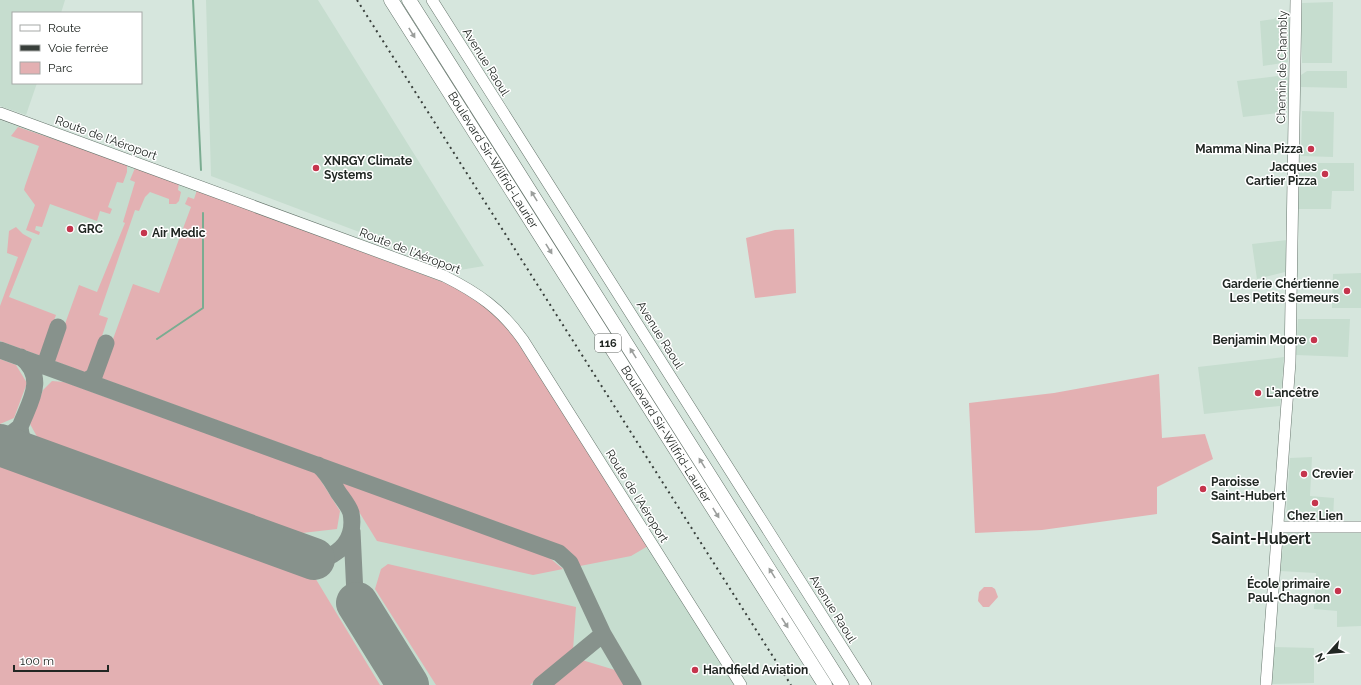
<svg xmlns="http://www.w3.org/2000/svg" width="1361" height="685" font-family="Raleway,sans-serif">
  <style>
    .built { fill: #c6ddcf }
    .green { fill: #e3b0b2 }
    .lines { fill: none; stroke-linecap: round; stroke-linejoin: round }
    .stream { stroke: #7aac91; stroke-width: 2 }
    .taxiway { stroke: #87928c; stroke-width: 17 }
    .runway { stroke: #87928c; stroke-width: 42 }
    .secondary-casing { stroke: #66756c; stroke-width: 12 }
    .highway-casing { stroke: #66756c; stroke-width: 15 }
    .secondary { stroke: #fff; stroke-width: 11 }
    .highway { stroke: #fff; stroke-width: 14 }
    .rail { stroke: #383f3b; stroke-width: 2; stroke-dasharray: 2 4; stroke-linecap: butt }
    .oneway { fill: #9b9e9c }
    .poi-dot { fill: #c5354d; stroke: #fff; stroke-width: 1.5 }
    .labels { text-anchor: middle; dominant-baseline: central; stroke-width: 3; stroke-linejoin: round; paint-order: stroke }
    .shield { fill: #fff; stroke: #646865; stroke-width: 1 }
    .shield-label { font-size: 11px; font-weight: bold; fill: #212723 }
    .street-label { font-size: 12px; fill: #212723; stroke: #fff }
    .poi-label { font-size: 12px; font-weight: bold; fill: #212723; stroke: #fff; text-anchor: start }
    .district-label { font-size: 16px; font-weight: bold; fill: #212723; stroke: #fff }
  </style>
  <rect width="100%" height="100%" fill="#d6e6dd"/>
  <path class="built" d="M0,0H65L61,13H13V83H37L26,115L0,106Z
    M206,0H318L484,266L460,270L211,176Z
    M1333,2L1332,63H1302V3Z
    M1277,16L1289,17L1288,62L1263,66L1260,21L1274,19Z
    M1307,71H1347V88L1301,87V75Z
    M1285,75L1288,78L1287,112L1243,117L1237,81Z
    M1302,111L1334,112L1333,157L1301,156Z
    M0,120L197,190L515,338L737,685H0Z
    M1300,163H1354V191H1332L1331,209H1298Z
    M1287,240L1285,272L1257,279L1252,244Z
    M1361,273V308H1332L1333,274Z
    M1298,319H1350L1348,357L1296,355Z
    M1284,357L1280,406L1204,414L1198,367Z
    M1312,457L1310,496L1334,498L1333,519H1286L1290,458Z
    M1361,532V626L1337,627V611L1314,609L1316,573L1280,571L1284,537L1287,533Z
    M1274,647L1314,648V683L1272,684Z"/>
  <path class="green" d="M18,127L127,164V172L123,183L117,182L108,207L112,209L110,214L100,211L97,221L50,204L42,227L36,226L35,230L40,232L39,235L26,230L35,205L24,190L25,186L39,146L11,136Z
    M135,168L179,183L178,190L181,192L179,201L176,204H169V199L150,192L145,197L139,211L135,210L99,315L108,318L92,366L87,373L52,360L79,285L97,292L125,223L123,222L135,182L130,180Z
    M197,190L448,284L476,299L493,312L515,338L648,546L631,556L580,566L571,553L560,545L101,378V372L133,284L159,293L191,207L185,204L188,197L194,199Z
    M16,227L23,234L32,239L9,297L56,315L41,356L0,341V306L18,257L7,253L9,231Z
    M794,229L796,293L755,298L746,238L775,230Z
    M0,359L16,365L27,383L14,418L0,424Z
    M1159,374L1162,438L1205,434L1213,459L1157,487V514L1042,530L975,533L969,403L1054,393Z
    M52,381L64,382L316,473L340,511L337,529L293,534L40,442L30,424L43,390Z
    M0,463L314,576L380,685H0Z
    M340,481L546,555L563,569L533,575L377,541Z
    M388,564L576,607L573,650L530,685H436L375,589L381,569Z
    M984,587H992L995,589L998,597L989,607H983L978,601L979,592Z
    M582,660L615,670L625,685H551Z"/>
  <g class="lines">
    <path class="stream" d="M193,0L201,170
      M157,339L203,308V213"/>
    <path class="taxiway" d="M0,350L559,553L570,563L603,634L633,685
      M47,359L58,327
      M86,381L94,376L106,343
      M20,427C30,401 47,378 21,357
      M0,439L6,438L20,427C22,445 26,449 41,460
      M318,465C327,472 332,482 338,492C342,498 349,506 351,513C355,534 345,550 326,558
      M352,531L355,595L357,603
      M541,685L603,634"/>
    <path class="runway" d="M0,445L314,559
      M357,603L408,685"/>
    <defs>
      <path id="secondary" d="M432,0L866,685
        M0,113L444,276C478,293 501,309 523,340L741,685
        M1278,527H1361
        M1266,685L1290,362L1296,0"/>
      <path id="highway" d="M391,0L825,685
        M409,0L842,685"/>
    </defs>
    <use href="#secondary" class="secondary-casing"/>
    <use href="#highway" class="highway-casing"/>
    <use href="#secondary" class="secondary"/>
    <use href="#highway" class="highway"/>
    <path class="rail" d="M357,0L791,685"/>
  </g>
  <defs><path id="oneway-solid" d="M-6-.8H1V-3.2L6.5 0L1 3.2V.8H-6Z"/></defs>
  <g class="oneway">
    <use href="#oneway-solid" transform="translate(412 33) rotate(58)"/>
    <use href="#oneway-solid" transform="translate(534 196) rotate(-122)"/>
    <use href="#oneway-solid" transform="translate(549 249) rotate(58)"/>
    <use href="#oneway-solid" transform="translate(633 353) rotate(-122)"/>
    <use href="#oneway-solid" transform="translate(702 463) rotate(-122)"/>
    <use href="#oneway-solid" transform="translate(716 513) rotate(58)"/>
    <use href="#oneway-solid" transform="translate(772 573) rotate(-122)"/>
    <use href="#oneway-solid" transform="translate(785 623) rotate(57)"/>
  </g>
  <g class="poi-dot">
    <circle cx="1311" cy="149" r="4"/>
    <circle cx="316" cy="168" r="4"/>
    <circle cx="1325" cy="174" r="4"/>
    <circle cx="70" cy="229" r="4"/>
    <circle cx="144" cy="233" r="4"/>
    <circle cx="1347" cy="291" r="4"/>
    <circle cx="1314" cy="340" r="4"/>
    <circle cx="1258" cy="393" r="4"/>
    <circle cx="1304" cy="474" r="4"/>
    <circle cx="1203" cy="489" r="4"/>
    <circle cx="1315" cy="503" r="4"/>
    <circle cx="1338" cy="591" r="4"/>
    <circle cx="695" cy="670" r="4"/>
  </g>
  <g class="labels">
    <rect class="shield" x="595" y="334" width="26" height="18" rx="3"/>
    <g class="shield-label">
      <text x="608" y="343">116</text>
    </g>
    <g class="street-label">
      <text transform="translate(486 62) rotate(58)">Avenue Raoul</text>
      <text transform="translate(1282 67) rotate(-89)">Chemin de Chambly</text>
      <text transform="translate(106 138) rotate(20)">Route de l'Aéroport</text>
      <text transform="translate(493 160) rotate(58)">Boulevard Sir-Wilfrid-Laurier</text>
      <text transform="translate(410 251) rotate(21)">Route de l'Aéroport</text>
      <text transform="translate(660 335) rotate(58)">Avenue Raoul</text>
      <text transform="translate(666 434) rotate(58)">Boulevard Sir-Wilfrid-Laurier</text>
      <text transform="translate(637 496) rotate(58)">Route de l'Aéroport</text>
      <text transform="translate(833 609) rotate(58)">Avenue Raoul</text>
    </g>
    <g class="poi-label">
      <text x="1303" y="149" text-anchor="end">Mamma Nina Pizza</text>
      <text x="324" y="161">XNRGY Climate<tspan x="324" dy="14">Systems</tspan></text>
      <text x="1317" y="167" text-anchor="end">Jacques<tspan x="1317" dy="14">Cartier Pizza</tspan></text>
      <text x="78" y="229">GRC</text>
      <text x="152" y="233">Air Medic</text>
      <text x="1339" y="284" text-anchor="end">Garderie Chértienne<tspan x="1339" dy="14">Les Petits Semeurs</tspan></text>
      <text x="1306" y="340" text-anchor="end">Benjamin Moore</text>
      <text x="1266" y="393">L'ancêtre</text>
      <text x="1312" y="474">Crevier</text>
      <text x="1211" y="482">Paroisse<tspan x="1211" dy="14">Saint-Hubert</tspan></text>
      <text x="1315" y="516" text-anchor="middle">Chez Lien</text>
      <text x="1330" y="584" text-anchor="end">École primaire<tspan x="1330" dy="14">Paul-Chagnon</tspan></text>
      <text x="703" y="670">Handfield Aviation</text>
    </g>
    <g class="district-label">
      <text x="1261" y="538">Saint-Hubert</text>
    </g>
  </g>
  <rect x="12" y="12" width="130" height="72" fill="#ffffff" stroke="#a6a9a7"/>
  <rect x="20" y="25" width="20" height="6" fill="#ffffff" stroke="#a6a9a7"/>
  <text x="48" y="32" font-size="12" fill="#212723">Route</text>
  <rect x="20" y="45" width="20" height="6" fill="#383f3b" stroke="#a6a9a7"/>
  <text x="48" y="52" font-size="12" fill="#212723">Voie ferrée</text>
  <rect x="20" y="62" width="20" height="12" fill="#e3b0b2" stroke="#a6a9a7"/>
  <text x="48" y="72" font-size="12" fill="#212723">Parc</text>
  <g transform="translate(1329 653) rotate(243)" stroke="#ffffff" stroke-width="3" paint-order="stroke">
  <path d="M0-3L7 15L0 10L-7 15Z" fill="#212723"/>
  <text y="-6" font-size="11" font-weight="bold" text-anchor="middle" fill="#212723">N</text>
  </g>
  <path d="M14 665v6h94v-6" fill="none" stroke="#212723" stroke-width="2"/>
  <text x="20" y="665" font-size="12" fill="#212723" stroke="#ffffff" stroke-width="3" paint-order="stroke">100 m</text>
</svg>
